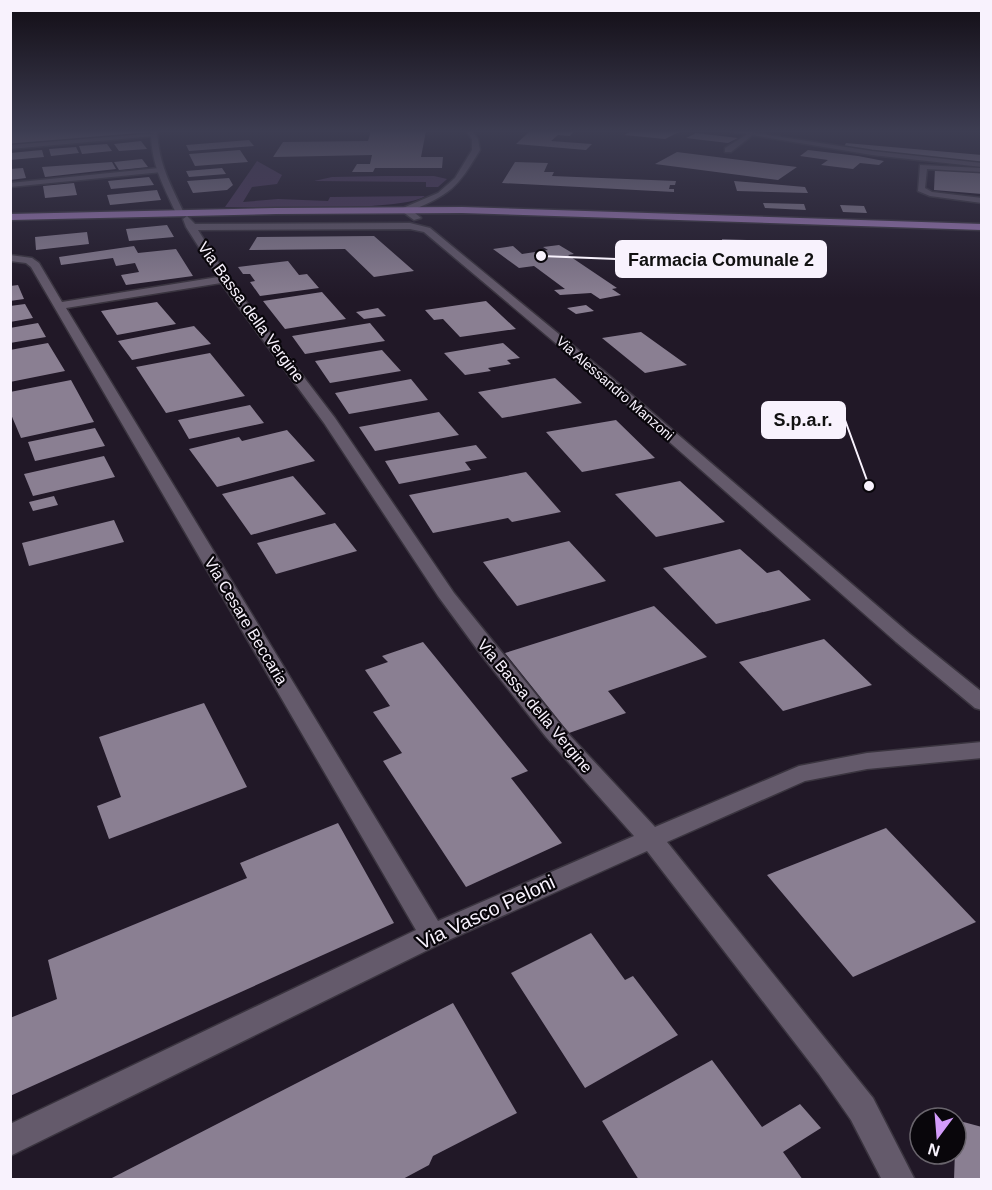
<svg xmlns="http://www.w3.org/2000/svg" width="992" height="1190" font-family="Arial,sans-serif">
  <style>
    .green { fill: #4e395c }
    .building { fill: #8a7f92 }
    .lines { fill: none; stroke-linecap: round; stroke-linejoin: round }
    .service-casing { stroke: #3a343f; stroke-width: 3 }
    .minor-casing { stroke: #3a343f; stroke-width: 3 }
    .primary-casing { stroke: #3a343f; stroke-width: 3 }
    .service { fill: #645a6b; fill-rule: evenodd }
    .minor { fill: #645a6b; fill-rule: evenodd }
    .primary { fill: #a27cbb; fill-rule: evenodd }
    .labels { text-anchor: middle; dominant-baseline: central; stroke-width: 4.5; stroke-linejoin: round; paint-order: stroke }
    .far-street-label { font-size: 14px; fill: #f8f2fd; stroke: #09060b }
    .street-label { font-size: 16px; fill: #f8f2fd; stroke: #09060b }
    .near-street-label { font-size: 20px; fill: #f8f2fd; stroke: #09060b }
    .leader { fill: none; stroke: #f8f2fd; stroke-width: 2 }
    .callout-dot { fill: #f8f2fd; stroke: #09060b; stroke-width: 2 }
    .callout { fill: #f8f2fd; stroke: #f8f2fd; stroke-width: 2 }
    .callout-label { font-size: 18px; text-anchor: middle; font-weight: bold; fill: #111 }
  </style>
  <rect width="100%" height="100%" fill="#211827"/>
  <path class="green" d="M257,161L282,175L277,184L252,187L243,202L278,199L328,201L330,197L425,196C404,212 259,207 225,207Z
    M385,176H434L447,179L438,187H426V182L314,181L332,177Z"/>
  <path class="building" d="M10,131H151L152,133L10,145Z
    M371,131H426L421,157H443L442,168H375L373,172H352L357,164H370L372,155L273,157L283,142L368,141Z
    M530,131H574L570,136L558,135L551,141L592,144L586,150L516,144Z
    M632,131H681L665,139L624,135Z
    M696,133L738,138L728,143L686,138Z
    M249,140L254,146L189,151L186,145Z
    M141,141L147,149L119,151L114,144Z
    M846,143L982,155V163L844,147Z
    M107,144L112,151L82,154L79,146Z
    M76,147L79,153L51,156L49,149Z
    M42,150L44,157L10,160V153Z
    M240,150L248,162L195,166L189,154Z
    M808,150L858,156L884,161L879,165L860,163L853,169L821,165L828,160L800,156Z
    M677,152L797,167L778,180L655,164Z
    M142,159L148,167L119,170L114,162Z
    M112,162L116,169L45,177L42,167Z
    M515,162L548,163L544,172H554L552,176L676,181L675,185H670L669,189H674V192L502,183Z
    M23,168L26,178L10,180V169Z
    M222,168L226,174L189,177L186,171Z
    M935,168L982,172V194L934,190Z
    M149,177L154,185L111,189L108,181Z
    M229,178L233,185L227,190L193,193L187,181Z
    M734,181L805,187L808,193L737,191Z
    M74,183L77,195L45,198L43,186Z
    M157,190L161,200L110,205L107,195Z
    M763,203L804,204L806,210L765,208Z
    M840,205L864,206L867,213L843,212Z
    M167,225L174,237L129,241L126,229Z
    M87,232L89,244L36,250L35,237Z
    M374,236L414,271L374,277L345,249L249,250L257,237Z
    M722,239L747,240L750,254L760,257L782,258L784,265L717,262L716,255L724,253Z
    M786,241L811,242V249L786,248Z
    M559,245L574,254L568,255L617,288L612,289L621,295L600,299L591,293L560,295L554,290L565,289L534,266L519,268L493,249L513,246L522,254L548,250L543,247Z
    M134,246L138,253L176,249L193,276L126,285L121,275L139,272L135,263L116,266L113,258L61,265L59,257Z
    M288,261L299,275L307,274L319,288L260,296L250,282L255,281L250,274H243L238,267Z
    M18,285L24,299L10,301V286Z
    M322,292L346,319L285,329L263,301Z
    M486,301L516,329L460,337L443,319L434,320L425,310Z
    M157,302L176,324L117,335L101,311Z
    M25,304L33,318L10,322V306Z
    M586,305L594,311L576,314L567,308Z
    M378,308L386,316L364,319L356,312Z
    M38,323L46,337L10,343V328Z
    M370,323L385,341L305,354L292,336Z
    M194,326L211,344L132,360L118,341Z
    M641,332L687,365L645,373L602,338Z
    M48,343L65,371L10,382V350Z
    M503,343L520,358L507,360L511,364L488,368L491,371L465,375L444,353Z
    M382,350L401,371L330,383L315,361Z
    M210,353L245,396L166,413L136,367Z
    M555,378L582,403L502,418L478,392Z
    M411,379L428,400L349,414L335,393Z
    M71,380L94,422L21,438L10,412V392Z
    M250,405L264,423L189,439L178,420Z
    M439,412L459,435L375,451L359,427Z
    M616,420L655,458L582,472L546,432Z
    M95,428L105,446L35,461L28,442Z
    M287,430L315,461L217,487L189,449L239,437L242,441Z
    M476,445L487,458L465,462L471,470L399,484L385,461Z
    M104,456L115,477L33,496L24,474Z
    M526,472L561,512L512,522L508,518L433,533L409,495Z
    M293,476L326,514L251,535L222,494Z
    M680,481L725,522L656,537L615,494Z
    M54,496L58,505L33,511L29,502Z
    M114,520L124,542L29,566L22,543Z
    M335,523L357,551L276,574L257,543Z
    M569,541L606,581L517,606L483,562Z
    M740,549L767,573L779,570L811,600L716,624L663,568Z
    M654,606L707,657L608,691L626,713L569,733L505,653Z
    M824,639L872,685L783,711L739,662Z
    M423,642L528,771L511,778L562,843L466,887L383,761L402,753L373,712L390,706L365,670L388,662L382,656Z
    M204,703L247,787L109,839L97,806L121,797L99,737Z
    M338,823L394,923L10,1096V1018L57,999L48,960L247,878L240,863Z
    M886,828L976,922L853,977L767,875Z
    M591,933L625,980L633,976L678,1035L585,1088L511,973Z
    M453,1003L517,1113L433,1156L429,1165L401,1180H108Z
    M712,1060L762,1127L800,1104L821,1128L783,1152L803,1180H639L602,1121Z
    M956,1120L982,1127V1180H954Z"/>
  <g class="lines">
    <defs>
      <path id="service" d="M157,133L155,136L10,149V145Z
        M749,133L754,134L731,152H725V148Z
        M920,165L982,168V172L927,169L925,188L932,192L982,198V203L930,196L918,191Z
        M159,168L163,170L162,172L10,187V183Z
        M403,208H409L421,218L414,220L403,212Z"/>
      <path id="minor" d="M151,131H157C159,165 170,183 184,213L183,215L176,213C162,183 151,164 151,131Z
        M466,131H472L478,139L480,150C456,190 451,193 409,212H403V208L438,193L455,178L472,150V139Z
        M728,131H743L872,151L982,163V167L872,155Z
        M187,216L195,224L410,223L430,228L605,372L910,634L982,692V710L975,708L896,642L597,378L424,232L410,229L198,230L228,278L335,418L454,593L562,727L655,827L799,766L867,753L982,742V758L867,769L805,781L667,842L873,1098L915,1180H882L851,1120L819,1074L647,851L442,943L10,1156V1124L416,930L31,267L26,263L10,261V255L32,258L39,263L62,302L218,277L186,227L183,219ZM221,283L324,423L438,596L482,656L546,737L634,836L438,921L66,308Z"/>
      <path id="primary" d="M462,207L982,224V230L462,213L276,214L10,220V214L276,208Z"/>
    </defs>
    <use href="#service" class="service-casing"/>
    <use href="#minor" class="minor-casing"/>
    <use href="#primary" class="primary-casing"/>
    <use href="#service" class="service"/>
    <use href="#minor" class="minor"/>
    <use href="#primary" class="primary"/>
  </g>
  <linearGradient id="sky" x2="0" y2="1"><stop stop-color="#120d15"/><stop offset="0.44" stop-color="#3d3d52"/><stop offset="1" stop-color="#3d3d52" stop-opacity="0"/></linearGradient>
  <rect width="992" height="298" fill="url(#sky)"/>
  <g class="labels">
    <g class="far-street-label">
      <text transform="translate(615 388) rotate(41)">Via Alessandro Manzoni</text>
    </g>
    <g class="street-label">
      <text transform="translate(251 312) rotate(54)">Via Bassa della Vergine</text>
      <text transform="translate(246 621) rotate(59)">Via Cesare Beccaria</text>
      <text transform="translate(535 706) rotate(50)">Via Bassa della Vergine</text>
    </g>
    <g class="near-street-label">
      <text transform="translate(486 912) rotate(-25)">Via Vasco Peloni</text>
    </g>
  </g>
  <path class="leader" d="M541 256L616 259M869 486L845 420"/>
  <g class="callout-dot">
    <circle cx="541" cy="256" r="6"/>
    <circle cx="869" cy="486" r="6"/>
  </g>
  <g class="callout">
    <rect x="616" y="241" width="210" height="36" rx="6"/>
    <rect x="762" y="402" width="83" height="36" rx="6"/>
  </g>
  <g class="callout-label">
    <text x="721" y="266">Farmacia Comunale 2</text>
    <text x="803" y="426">S.p.a.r.</text>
  </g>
  <rect width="992" height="1190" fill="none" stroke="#f8f2fd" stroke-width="24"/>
  <g transform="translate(938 1136) rotate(196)"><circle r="28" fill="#09060b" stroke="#69646c" stroke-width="1.5"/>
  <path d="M0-4.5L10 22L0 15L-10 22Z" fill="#d49cfb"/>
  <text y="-9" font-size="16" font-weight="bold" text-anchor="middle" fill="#f8f2fd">N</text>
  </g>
</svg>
